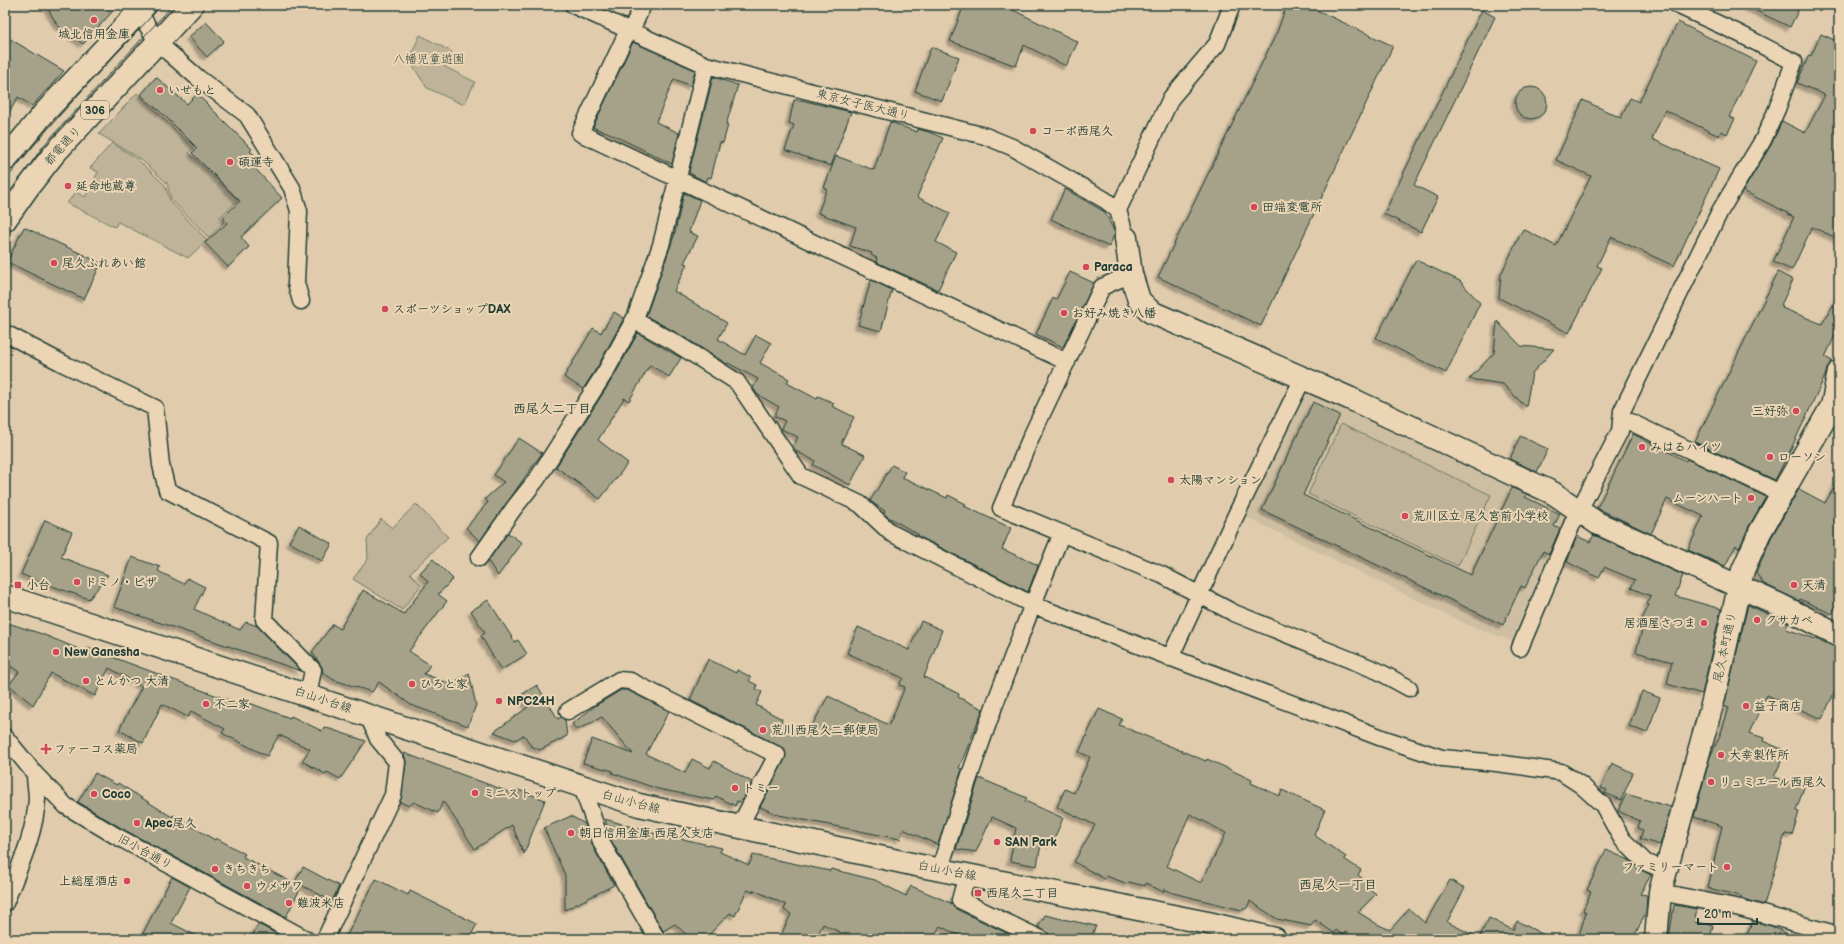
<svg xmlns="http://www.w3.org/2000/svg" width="1844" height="944" font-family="'Balsamiq Sans','Klee One',sans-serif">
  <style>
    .built { fill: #cfbfa2 }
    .green { fill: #bfb499; stroke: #6f7866 }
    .building { fill: #a6a28a; stroke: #1f3d34; fill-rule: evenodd; filter: url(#shadow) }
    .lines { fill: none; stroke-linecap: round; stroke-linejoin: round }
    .street-casing { stroke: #1f3d34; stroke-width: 19 }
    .secondary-casing { stroke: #1f3d34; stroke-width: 25 }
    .primary-casing { stroke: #1f3d34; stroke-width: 25 }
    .street { stroke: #ecd5b5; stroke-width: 16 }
    .secondary { stroke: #ecd5b5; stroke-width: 22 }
    .primary { stroke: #ecd5b5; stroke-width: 22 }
    .tram { stroke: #1f3d34; stroke-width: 1 }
    .poi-dot { fill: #d1495b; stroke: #ecd5b5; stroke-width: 1.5 }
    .labels { text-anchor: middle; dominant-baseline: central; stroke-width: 4; stroke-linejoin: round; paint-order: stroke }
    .shield { fill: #ecd5b5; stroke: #5c6b5b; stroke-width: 1 }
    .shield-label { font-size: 11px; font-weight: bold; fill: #1f3d34 }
    .poi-label { font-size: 12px; font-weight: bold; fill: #1f3d34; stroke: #ecd5b5; text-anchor: start }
    .park-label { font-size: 12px; fill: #2f493e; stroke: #ecd5b5 }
    .street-label { font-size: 12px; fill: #1f3d34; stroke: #ecd5b5 }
    .neighbourhood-label { font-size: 13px; font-weight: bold; fill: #1f3d34; stroke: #ecd5b5 }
  </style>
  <defs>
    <filter id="shadow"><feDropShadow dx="-3.5" dy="3.5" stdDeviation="1" flood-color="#0004"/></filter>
  </defs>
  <rect width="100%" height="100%" fill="#e0ccad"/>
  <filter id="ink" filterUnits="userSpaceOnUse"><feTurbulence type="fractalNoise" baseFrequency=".025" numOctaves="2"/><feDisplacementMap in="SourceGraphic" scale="8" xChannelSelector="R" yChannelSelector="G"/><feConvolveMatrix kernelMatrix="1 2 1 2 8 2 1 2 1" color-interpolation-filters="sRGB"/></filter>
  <g filter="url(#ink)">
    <path class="built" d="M1307,391L1557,507L1568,517L1515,642L1468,625L1242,515L1300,394Z"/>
    <path class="green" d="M420,35L452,52L445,67L475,82L464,105L427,88L409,60Z
      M137,93L194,148L189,153L238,200L220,217L224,222L209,238L171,199L167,183L138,157L99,134Z
      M112,143L136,158L165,185L170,201L207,240L188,258L118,222L115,227L67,203L76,192L85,197L98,172L90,168Z
      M1341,424L1491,495L1458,566L1308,494Z
      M416,504L448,537L410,573L421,585L402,610L353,579L368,559L367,540L381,519L392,528Z"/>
    <path class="building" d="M46,5H118L83,44L57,25Z
      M964,5H1003L1078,42L1066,66L1024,45L1016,66L950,41Z
      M1287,5H1306L1393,46L1261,326L1158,277L1277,32Z
      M1744,5H1801L1790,27Z
      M1482,10L1495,17L1414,185L1438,197L1421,232L1384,214Z
      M206,22L224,41L207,57L189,37Z
      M1678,22L1756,61L1729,117L1735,119L1727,134L1721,131L1719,136L1665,110L1652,139L1719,169L1674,266L1611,237L1597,266L1602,268L1569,333L1499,298L1501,274L1523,229L1556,246L1591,176L1556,160L1583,100L1621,118L1630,98L1639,102Z
      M1821,34L1839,42V101L1834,112L1839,114V239L1812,227L1792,270L1773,262L1794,217L1787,214L1788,213L1743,191L1771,145L1782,121L1805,133L1825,95L1797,83L1809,55L1811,56Z
      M5,36L64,71L32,106L18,97L5,120Z
      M633,42L695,70L691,86L674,79L656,122L679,133L672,164L605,131L604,132L593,127Z
      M931,47L959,57L942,101L915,91Z
      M156,77L187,104L197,94L252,149L250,151L258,158L252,165L282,198L241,237L249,247L228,267L205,243L227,223L223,217L240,201L192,153L197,148L166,117L141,95Z
      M713,77L738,85L726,125H728L723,143L720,142L711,178L708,177L706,182L691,174L689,172Z
      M1515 103a16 16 0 1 1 32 0a16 16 0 1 1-32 0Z
      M794,100H801L851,112L831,166L785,150L794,125L789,123Z
      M890,122L917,132L918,129L929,132L943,138L917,197L950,213L936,242L956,252L938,290L876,262L877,258L871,255L872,253L850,246L856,227L818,213L827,189L824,188L836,156L874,170Z
      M1065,189L1105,212L1115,233L1109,247L1051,219Z
      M684,193L700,200L689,232L698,236L684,263L687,264L674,291L727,323L718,339L745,355L756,335L771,343L760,363L789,379L787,383L817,399L818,396L834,403L832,406L854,417L842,441V444L865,455L850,485L813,465L815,461L796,451L793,447L798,437L781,429L785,421L774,416L779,407L757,394L753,388L758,379L728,363L727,364L679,334L646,316L674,236Z
      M24,227L101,263L84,299L7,262Z
      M1416,260L1460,281L1480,303L1446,373L1376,338Z
      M1070,272L1094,283L1063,347L1036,334L1053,298L1056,300Z
      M1778,272L1793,280L1781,305L1783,306L1782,308L1822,324L1839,295V327L1825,357L1832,361L1827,369L1825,376L1791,449L1775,480L1695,442Z
      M871,280L892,290L881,331L858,325Z
      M614,312L624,318L598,366L583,389L564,377L593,328L601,333Z
      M1497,321L1521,346L1554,349L1532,373L1526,407L1503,384L1469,379L1494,353Z
      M638,333L681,358L669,377L650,365L629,401L624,398L598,440L628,463L600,499L556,467L614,376Z
      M1313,402L1340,415L1303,495L1471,575L1512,488L1527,494L1525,497L1560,514L1554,526L1560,529L1549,554L1543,551L1525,588L1521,586L1503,625L1262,510Z
      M1633,434L1686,461L1687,459L1766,497L1749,526L1739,549L1736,545L1725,566L1688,550L1703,516L1667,499L1651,534L1597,508Z
      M1520,436L1548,449L1537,472L1510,459Z
      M519,438L542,453L480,541L466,528L488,502L485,499L504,482L494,475Z
      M892,465L905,472L902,477L947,498L948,495L966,504L964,506L1011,528L1002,549L1038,565L1028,592L918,536L919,535L885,515L884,513L885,511L870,501Z
      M1839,479V600L1832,614L1800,599L1799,601L1764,584L1756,573L1771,538L1799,489L1825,503Z
      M45,520L72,532L61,557L108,575L89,599L49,585L48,586L21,574Z
      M299,525L332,544L322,561L289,542Z
      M508,533L522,543L498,576L488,561Z
      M1594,535L1683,575L1675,596L1721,609L1702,694L1667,684L1672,662L1636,652L1644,623L1641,621L1649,605L1647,604L1651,596L1631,588L1635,580L1604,567L1599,578L1567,562L1577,536L1590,542Z
      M132,557L160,567L158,571L184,584L187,578L205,587L194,609L240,630L246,622L257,626L301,671L114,607Z
      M433,559L453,579L438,594L447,601L409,651L430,665L424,674L451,684L469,673L476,705L468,726L411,705L379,682L372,692L334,680L323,673L322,667L312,652L333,624L340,629L363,590L404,614L428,582L420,573Z
      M488,600L515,642L518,640L527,654L501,670L481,636L485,633L471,611Z
      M1748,605L1788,623L1786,629L1819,640L1839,649V682L1822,719L1767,695L1749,733L1764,738L1763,741L1786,751L1774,777L1804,787L1796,811L1799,812L1792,835L1785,834L1764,905L1741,898V896L1708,888L1722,826L1694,817L1710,757L1721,733L1729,708L1724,706Z
      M921,621L942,630L924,677L959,694L958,697L983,709L959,768L962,769L938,845L903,829L900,839L779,815L760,807L785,759V750L781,747L690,700L708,659L736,673L737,670L751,677L749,681L757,685L756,689L762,692L756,705L782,719L781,723L807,735L828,696L889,725L905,687L899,685L903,678L847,653L858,627L909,650Z
      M5,622L42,634L86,652L88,648L239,704L241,700L290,718L291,716L322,731L324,727L366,741L340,779L327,772L325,774L302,761L310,749L279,735L267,756L222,733L225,729L191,711L188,717L162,704L143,743L119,730L142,686L109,668L95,696L51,673L33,705L9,685L19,672L5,662Z
      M537,685L558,719L561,717L565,720L567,736L540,750L531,746L524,735L515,740L494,732L528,707L521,695Z
      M621,690H627L669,711L646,754L685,773L692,759L710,768L714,761L752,782L742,800L740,802L737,801L735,806L716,796L714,800L658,789L612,773L613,771L583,763L592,739L633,754L602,717L577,730L572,724L595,706Z
      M1642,691L1660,698L1647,733L1629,726Z
      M1099,709L1122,719L1119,725L1206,761L1207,759L1229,769L1252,780L1251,783L1280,796L1282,790L1325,810L1314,835L1346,857L1344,859L1361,870L1358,875L1372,886L1370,889L1376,894L1358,912L1377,924L1390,930L1409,909L1425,923L1450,880L1465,888L1447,922L1479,938L1489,918L1513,930L1517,921L1552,939H1360L1345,932L1343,935L1336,930L1334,933L1315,920L1311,926L1277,919L1250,901L1247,908L1242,910L1173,893L1164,889L1163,892L1146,883L1145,886L1129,882L1128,884L1106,876L1105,879L1074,862L1095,825L1057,807L1065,789L1074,793L1090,757L1079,752ZM1190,814L1226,833L1201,883L1167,866Z
      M404,753L514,794L516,789L545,800L524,854L512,825L475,849L443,801L438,813L414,802L409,806L400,802L406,763Z
      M1612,763L1633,773L1621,800L1605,793L1607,790L1601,788Z
      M95,773L117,785L118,783L172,817L173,815L215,840L216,838L245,854L243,857L301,887L286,917L121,828L78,802Z
      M979,778L1027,798L1025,801L1063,818L1052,844L1042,839L1037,866L1010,861L1016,828L992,817L976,852L956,849Z
      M1626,794L1671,807L1660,845L1640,839L1643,830L1638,828L1640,821L1618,811Z
      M571,816L585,824L594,849L614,885L565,910V875L544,828Z
      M605,819L673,839L674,837L722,848L720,852L749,865L753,855L830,871L831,869L875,880L906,896L911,886L951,903L956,909L1019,939H966L940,926L933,939H854L823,924L816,939H779L791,914L784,910L786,905L754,890L753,892L747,890L735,916L730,913L705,939H691L675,924L663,931L611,840Z
      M1606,850L1629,860L1639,869L1651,875L1640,894L1647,895L1646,912L1633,939H1578L1586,912L1583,910L1591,892L1587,890Z
      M303,867L339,886L332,901L295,882Z
      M172,877L190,887L171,923L203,939H140Z
      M376,879L408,895L410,891L477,924L469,939H345Z
      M1674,905L1697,909L1694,922L1713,925L1710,939H1669Z
      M1045,915L1058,918L1096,926L1090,939H1053L1045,931L1038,927Z
      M1753,921L1771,926L1799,939H1745Z
      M258,924L277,934L275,939H251Z"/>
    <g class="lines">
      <defs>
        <path id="street" d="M132,5L139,12L158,43L198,78L247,115L292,188L299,211L296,283L301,301
          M573,5L706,65L985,136L1012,147L1105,200L1118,210L1126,238
          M643,5L634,24L625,37L580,133L1067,362
          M1118,210L1171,98L1217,44L1232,5
          M1131,274L1102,287L1031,437L1001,508L1162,575L1234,613L1378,671L1409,688
          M634,320L674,342L737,382L801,476L860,504L891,533L1033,605L1382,738L1442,758L1497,763L1561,772L1581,785L1603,805L1622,839L1645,862L1665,870
          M5,333L64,364L155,408L161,465L167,490L269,543L264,620L313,670L308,695
          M1622,418L1782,494
          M479,558L514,508L537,479L577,416L606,371L636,316L661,245L706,65
          M1520,648L1573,522L1620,431L1622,411L1720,211L1763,140L1777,109L1794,62L1738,33L1677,5
          M1170,658L1235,517L1303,378
          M568,711L619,680L630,681L777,755L739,827
          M5,737L35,774L66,806L116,836L306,939
          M582,787L602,844L657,939
          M940,869C974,755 1016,643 1062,533
          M967,875L960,900L1041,939
          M1660,892L1740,908L1839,935
          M5,903C18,870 35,835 37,799C37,791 35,782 35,774
          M325,939L393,795L397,762L378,739L368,715"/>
        <path id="secondary" d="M1126,238L1131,274L1139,300L1151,312L1349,398L1553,493L1597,523L1780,605L1839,635
          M5,596L639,805L916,865L1208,923L1275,939
          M1656,939L1660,892L1713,701L1743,570L1760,532L1832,406L1839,372"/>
        <path id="primary" d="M5,160L45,112L145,5
          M5,220L29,186L54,154L192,5"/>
      </defs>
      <use href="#street" class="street-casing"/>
      <use href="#secondary" class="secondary-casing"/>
      <use href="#primary" class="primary-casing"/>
      <use href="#street" class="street"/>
      <use href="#secondary" class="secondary"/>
      <use href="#primary" class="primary"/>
      <path class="tram" d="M5,181C53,119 108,63 162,5
        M5,200L44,145L173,5"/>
    </g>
  </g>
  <g class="poi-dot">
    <circle cx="94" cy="20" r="4"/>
    <circle cx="160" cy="90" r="4"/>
    <circle cx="1033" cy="131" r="4"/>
    <circle cx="230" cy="162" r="4"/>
    <circle cx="68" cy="186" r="4"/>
    <circle cx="1254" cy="207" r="4"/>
    <circle cx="54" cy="263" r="4"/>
    <circle cx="1086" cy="267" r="4"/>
    <circle cx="385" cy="309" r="4"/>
    <circle cx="1064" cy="313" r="4"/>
    <circle cx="1796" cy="411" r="4"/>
    <circle cx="1642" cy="447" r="4"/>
    <circle cx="1770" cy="457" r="4"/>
    <circle cx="1171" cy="480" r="4"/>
    <circle cx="1751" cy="498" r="4"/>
    <circle cx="1405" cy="516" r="4"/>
    <circle cx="77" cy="582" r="4"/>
    <rect x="14" y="581" width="8" height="8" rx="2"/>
    <circle cx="1794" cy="585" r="4"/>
    <circle cx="1757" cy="620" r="4"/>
    <circle cx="1704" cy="623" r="4"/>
    <circle cx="56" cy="652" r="4"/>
    <circle cx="86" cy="681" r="4"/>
    <circle cx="412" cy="684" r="4"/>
    <circle cx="499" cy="701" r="4"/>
    <circle cx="206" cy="704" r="4"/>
    <circle cx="1746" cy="706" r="4"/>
    <circle cx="763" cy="730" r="4"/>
    <path d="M44 743h4v4h4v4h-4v4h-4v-4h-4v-4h4z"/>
    <circle cx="1721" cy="755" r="4"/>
    <circle cx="1711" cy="782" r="4"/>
    <circle cx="735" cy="788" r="4"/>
    <circle cx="475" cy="793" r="4"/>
    <circle cx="94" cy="794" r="4"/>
    <circle cx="137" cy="823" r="4"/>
    <circle cx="571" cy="833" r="4"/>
    <circle cx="997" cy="842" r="4"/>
    <circle cx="1727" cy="867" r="4"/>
    <circle cx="215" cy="869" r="4"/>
    <circle cx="127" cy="881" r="4"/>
    <circle cx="247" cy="886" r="4"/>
    <rect x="974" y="889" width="8" height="8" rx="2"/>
    <circle cx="289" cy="903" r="4"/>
  </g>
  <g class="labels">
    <rect class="shield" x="81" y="101" width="28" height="18" rx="3"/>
    <g class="shield-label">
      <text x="95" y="110">306</text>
    </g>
    <g class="poi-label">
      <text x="94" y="34" text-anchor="middle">城北信用金庫</text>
      <text x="168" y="90">いせもと</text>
      <text x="1041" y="131">コーポ西尾久</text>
      <text x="238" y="162">碩運寺</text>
      <text x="76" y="186">延命地蔵尊</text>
      <text x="1262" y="207">田端変電所</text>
      <text x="62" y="263">尾久ふれあい館</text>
      <text x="1094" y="267">Paraca</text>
      <text x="393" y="309">スポーツショップDAX</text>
      <text x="1072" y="313">お好み焼き八幡</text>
      <text x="1788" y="411" text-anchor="end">三好弥</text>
      <text x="1650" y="447">みはるハイツ</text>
      <text x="1778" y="457">ローソン</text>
      <text x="1179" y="480">太陽マンション</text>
      <text x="1743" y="498" text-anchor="end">ムーンハート</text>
      <text x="1413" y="516">荒川区立 尾久宮前小学校</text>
      <text x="85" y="582">ドミノ・ピザ</text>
      <text x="26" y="585">小台</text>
      <text x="1802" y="585">天清</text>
      <text x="1765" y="620">クサカベ</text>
      <text x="1696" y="623" text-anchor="end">居酒屋さつま</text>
      <text x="64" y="652">New Ganesha</text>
      <text x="94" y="681">とんかつ 大清</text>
      <text x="420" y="684">ひろと家</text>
      <text x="507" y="701">NPC24H</text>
      <text x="214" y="704">不二家</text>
      <text x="1754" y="706">益子商店</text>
      <text x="771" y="730">荒川西尾久二郵便局</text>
      <text x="54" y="749">ファーコス薬局</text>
      <text x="1729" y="755">大幸製作所</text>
      <text x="1719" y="782">リュミエール西尾久</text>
      <text x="743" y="788">トミー</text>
      <text x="483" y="793">ミニストップ</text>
      <text x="102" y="794">Coco</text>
      <text x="145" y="823">Apec尾久</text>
      <text x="579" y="833">朝日信用金庫 西尾久支店</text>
      <text x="1005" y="842">SAN Park</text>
      <text x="1719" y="867" text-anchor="end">ファミリーマート</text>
      <text x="223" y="869">きちきち</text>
      <text x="119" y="881" text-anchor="end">上総屋酒店</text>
      <text x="255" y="886">ウメザワ</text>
      <text x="986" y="893">西尾久二丁目</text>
      <text x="297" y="903">難波米店</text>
    </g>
    <g class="park-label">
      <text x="429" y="59">八幡児童遊園</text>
    </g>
    <g class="street-label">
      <text transform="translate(863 105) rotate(14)">東京女子医大通り</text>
      <text transform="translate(63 146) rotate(-48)">都電通り</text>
      <text transform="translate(1725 647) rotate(-78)">尾久本町通り</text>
      <text transform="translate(323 700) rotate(18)">白山小台線</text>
      <text transform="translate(631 802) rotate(15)">白山小台線</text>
      <text transform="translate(145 852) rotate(29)">旧小台通り</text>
      <text transform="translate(947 871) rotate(11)">白山小台線</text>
    </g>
    <g class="neighbourhood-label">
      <text x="552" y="409">西尾久二丁目</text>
      <text x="1338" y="885">西尾久一丁目</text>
    </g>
  </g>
  <rect width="1844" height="944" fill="none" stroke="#ecd5b5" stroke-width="20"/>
  <rect x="10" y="10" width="1824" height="924" fill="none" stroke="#1f3d34" stroke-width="1.5" filter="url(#ink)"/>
  <path d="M1698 918v6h59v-6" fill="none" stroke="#1f3d34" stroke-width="2"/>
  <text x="1704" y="918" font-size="12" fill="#1f3d34" stroke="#ecd5b5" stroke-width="3" paint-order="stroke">20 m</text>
</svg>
